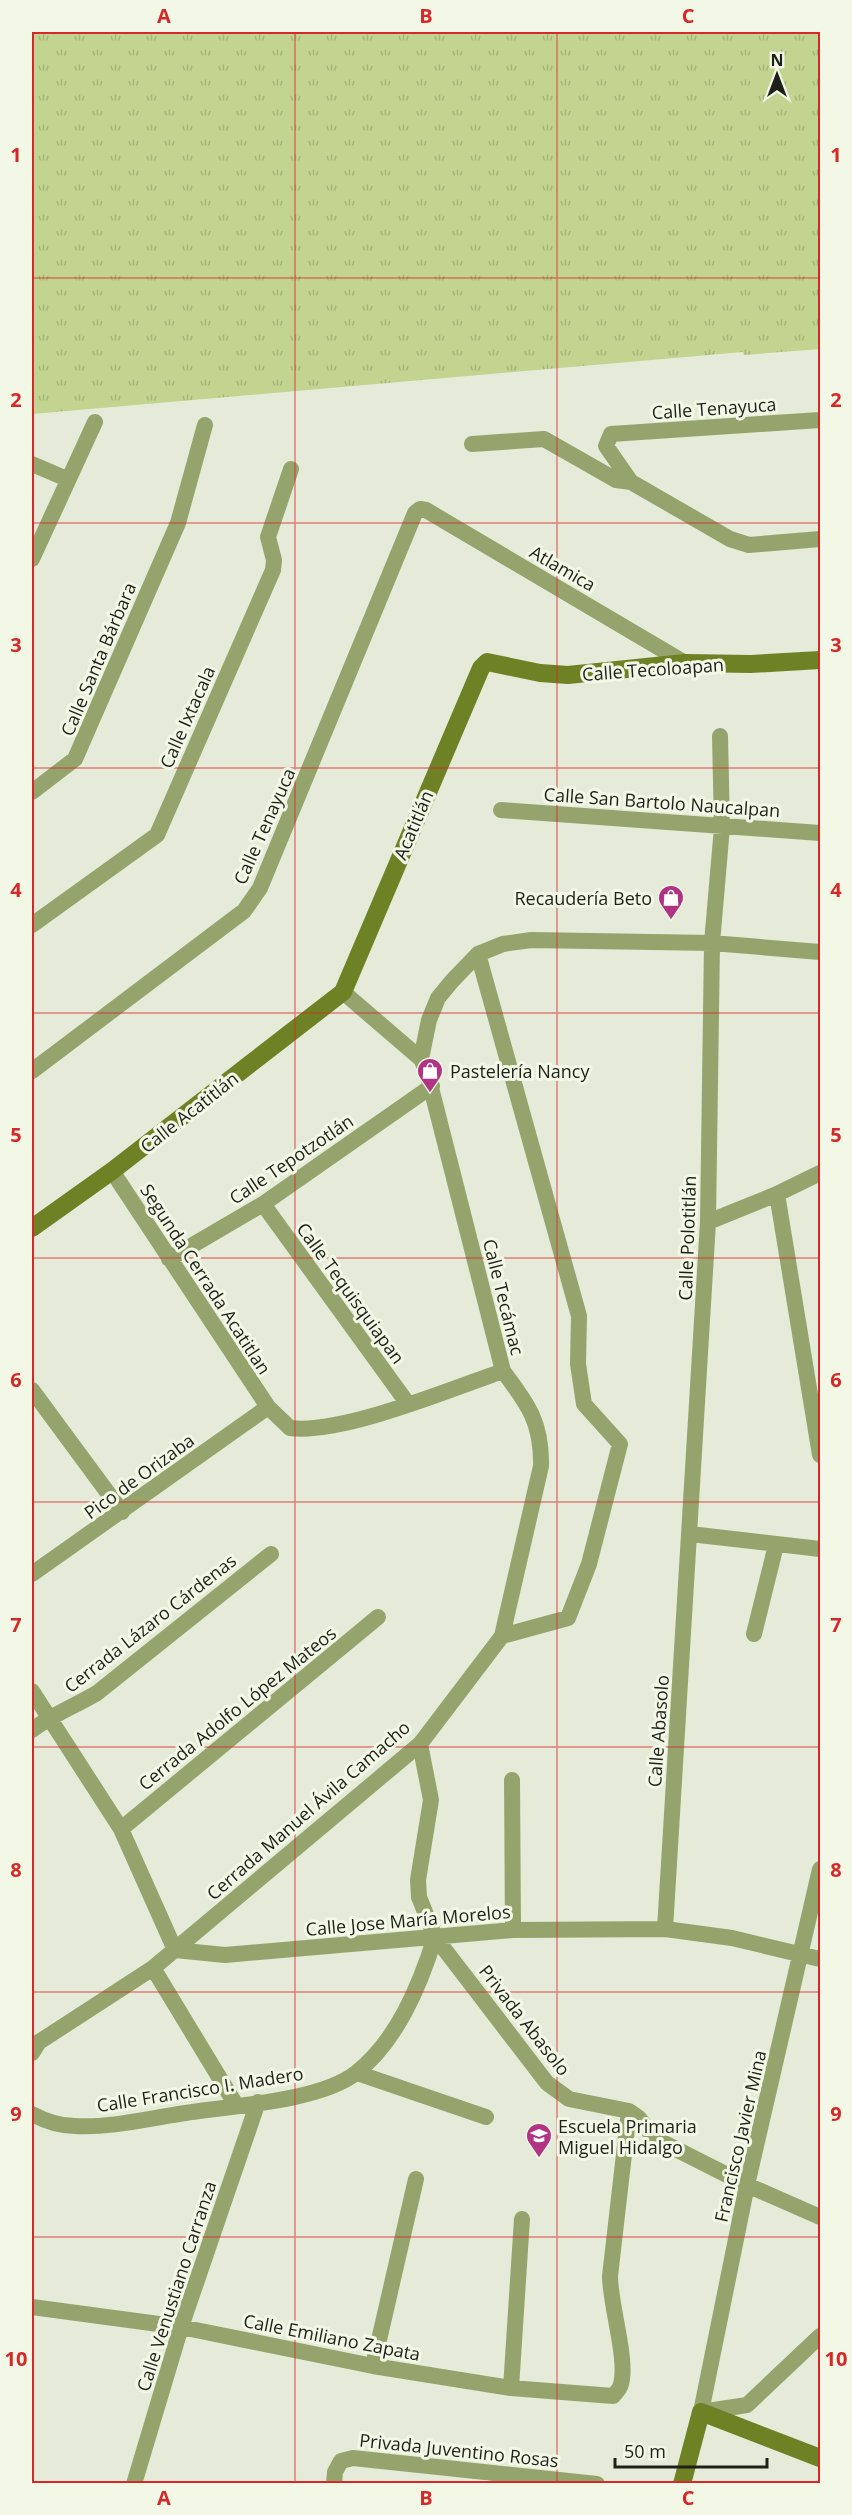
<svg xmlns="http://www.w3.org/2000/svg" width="852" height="2515" font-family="'Open Sans',sans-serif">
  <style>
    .grass { fill: url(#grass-tufts) }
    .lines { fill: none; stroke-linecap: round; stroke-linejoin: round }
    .street { stroke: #95a46c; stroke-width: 16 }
    .secondary { stroke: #6e8225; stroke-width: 18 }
    .grid { fill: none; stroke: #d62828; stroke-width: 1.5; stroke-opacity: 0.55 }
    .labels { text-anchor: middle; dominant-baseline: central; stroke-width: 6; stroke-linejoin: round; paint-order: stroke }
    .street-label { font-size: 18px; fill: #1e2019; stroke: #f3f8e6 }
    .poi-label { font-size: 18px; fill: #1e2019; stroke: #f3f8e6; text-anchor: start }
    .neatline { fill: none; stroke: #d62828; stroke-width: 2 }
    .grid-label { font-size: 20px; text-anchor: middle; font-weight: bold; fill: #d62828 }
  </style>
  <defs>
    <pattern id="grass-tufts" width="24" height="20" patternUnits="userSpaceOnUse" patternTransform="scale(1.5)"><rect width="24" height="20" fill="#c2d48f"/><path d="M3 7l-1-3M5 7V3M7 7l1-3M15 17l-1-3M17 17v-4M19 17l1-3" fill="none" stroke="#a6b67b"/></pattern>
  </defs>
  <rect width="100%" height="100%" fill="#e5ebd8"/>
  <path class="grass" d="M32,32H820V349L744,355L743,352L32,414Z"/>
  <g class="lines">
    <path class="street" d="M820,420L611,434L606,446L631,482L730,539L749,545L820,539
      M472,444L544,439L616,480L631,482
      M32,464L67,479
      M32,559L95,422
      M32,792L75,759L178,523L205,425
      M501,810L820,833
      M32,925L157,835L273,570L274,560L268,537L291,469
      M343,992L421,1059L427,1072L503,1371C528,1404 542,1423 541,1466L502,1636
      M421,1059L429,1020L438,998L452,981L478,954L503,944L531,940L712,943L820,952
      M32,1071L244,911L260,888L415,513L420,509L426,510L685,663
      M112,1171L268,1407L290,1428C341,1435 451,1389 503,1371
      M777,1194L820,1455
      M263,1204L408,1404
      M708,1222L777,1194L820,1173
      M169,1259L263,1204L432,1086
      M32,1390L122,1512
      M690,1534L820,1549
      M32,1574L268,1407
      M754,1634L776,1545
      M32,1691L121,1829L175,1950
      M32,1730C52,1715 75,1706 97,1693L271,1554
      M420,1744L431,1800L418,1880L419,1897L435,1937L547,2083L569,2099L629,2111L639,2118L654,2138L747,2185L820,2217
      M512,1780L513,1930
      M121,1829L378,1617
      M820,1869L747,2185L701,2412L747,2405L820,2336
      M665,1929L708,1222L712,943L722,827L720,736
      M175,1950L225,1955L513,1930L665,1929L732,1938L820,1959
      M153,1968L236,2105
      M32,2053L39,2042L153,1968L420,1744L502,1636L568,1618L589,1564L620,1444L584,1404L578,1364L579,1316L478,954
      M357,2073L486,2117
      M32,2114C45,2121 59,2126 75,2126C109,2128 146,2119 179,2114C227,2106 319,2102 356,2073C397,2041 420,1985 435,1937
      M32,2307L181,2327L373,2366L511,2388L613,2396C616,2393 620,2389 621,2384C628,2360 610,2305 610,2276L629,2111
      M373,2366L416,2179
      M511,2388L522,2219
      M134,2484L181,2327L258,2102
      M334,2484L335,2472L341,2461L353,2458L597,2484"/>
    <path class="secondary" d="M32,1228L112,1171L343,992L481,668L487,662L540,673L568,675L685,663L751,664L820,660
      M682,2484L701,2412L820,2458"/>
  </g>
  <path class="grid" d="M295,32V2484M557,32V2484M32,278H820M32,523H820M32,768H820M32,1013H820M32,1258H820M32,1502H820M32,1747H820M32,1992H820M32,2237H820"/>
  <defs>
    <symbol id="shop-pin" viewBox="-11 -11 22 30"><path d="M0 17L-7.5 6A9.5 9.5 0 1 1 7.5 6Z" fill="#b13383" stroke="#f3f8e6"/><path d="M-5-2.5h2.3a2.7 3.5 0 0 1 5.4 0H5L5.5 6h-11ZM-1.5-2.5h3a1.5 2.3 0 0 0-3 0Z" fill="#fff"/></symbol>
    <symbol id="school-pin" viewBox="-11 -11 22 30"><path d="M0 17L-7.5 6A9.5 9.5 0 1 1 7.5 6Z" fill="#b13383" stroke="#f3f8e6"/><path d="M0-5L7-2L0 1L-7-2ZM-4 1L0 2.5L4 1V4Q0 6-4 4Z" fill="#fff"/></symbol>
  </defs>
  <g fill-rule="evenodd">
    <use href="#shop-pin" x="656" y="883" width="30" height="40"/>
    <use href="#shop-pin" x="415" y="1056" width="30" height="40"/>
    <use href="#school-pin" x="524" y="2121" width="30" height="40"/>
  </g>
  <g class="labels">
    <g class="street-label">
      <text transform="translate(714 408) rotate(-4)">Calle Tenayuca</text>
      <text transform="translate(563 568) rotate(30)">Atlamica</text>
      <text transform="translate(98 659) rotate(-67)">Calle Santa Bárbara</text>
      <text transform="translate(653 669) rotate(-4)">Calle Tecoloapan</text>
      <text transform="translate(187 717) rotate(-66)">Calle Ixtacala</text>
      <text transform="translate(662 802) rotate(4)">Calle San Bartolo Naucalpan</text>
      <text transform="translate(413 825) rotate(-67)">Acatitlán</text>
      <text transform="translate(264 826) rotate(-66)">Calle Tenayuca</text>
      <text transform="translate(189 1112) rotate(-38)">Calle Acatitlán</text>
      <text transform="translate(291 1159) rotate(-34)">Calle Tepotzotlán</text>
      <text transform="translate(687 1238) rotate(-88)">Calle Polotitlán</text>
      <text transform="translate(206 1279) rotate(57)">Segunda Cerrada Acatitlan</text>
      <text transform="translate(351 1293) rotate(54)">Calle Tequisquiapan</text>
      <text transform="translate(504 1297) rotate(76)">Calle Tecámac</text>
      <text transform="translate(139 1476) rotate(-36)">Pico de Orizaba</text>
      <text transform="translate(150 1623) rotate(-38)">Cerrada Lázaro Cárdenas</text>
      <text transform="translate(237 1708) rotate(-39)">Cerrada Adolfo López Mateos</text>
      <text transform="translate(658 1731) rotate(-86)">Calle Abasolo</text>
      <text transform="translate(308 1810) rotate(-41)">Cerrada Manuel Ávila Camacho</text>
      <text transform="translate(408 1920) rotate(-5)">Calle Jose María Morelos</text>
      <text transform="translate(525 2020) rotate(52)">Privada Abasolo</text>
      <text transform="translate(200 2089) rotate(-9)">Calle Francisco I. Madero</text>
      <text transform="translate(740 2136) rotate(-77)">Francisco Javier Mina</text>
      <text transform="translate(176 2286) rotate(-72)">Calle Venustiano Carranza</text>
      <text transform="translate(332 2337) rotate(11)">Calle Emiliano Zapata</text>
      <text transform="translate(459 2450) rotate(6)">Privada Juventino Rosas</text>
    </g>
    <g class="poi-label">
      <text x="652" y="898" text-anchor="end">Recaudería Beto</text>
      <text x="450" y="1071">Pastelería Nancy</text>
      <text x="558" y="2126">Escuela Primaria<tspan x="558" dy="21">Miguel Hidalgo</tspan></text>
    </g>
  </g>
  <rect width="852" height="2515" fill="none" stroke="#f3f8e6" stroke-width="66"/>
  <g transform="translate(777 75)" stroke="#f3f8e6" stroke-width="4.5" paint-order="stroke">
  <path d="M0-4.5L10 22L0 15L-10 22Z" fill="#1e2019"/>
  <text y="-9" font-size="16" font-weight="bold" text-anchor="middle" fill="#1e2019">N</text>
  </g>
  <path d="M615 2458v9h152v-9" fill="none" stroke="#1e2019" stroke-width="3"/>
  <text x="624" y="2458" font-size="18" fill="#1e2019" stroke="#f3f8e6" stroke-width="4.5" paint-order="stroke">50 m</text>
  <rect x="33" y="33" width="786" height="2449" class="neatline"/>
  <g class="grid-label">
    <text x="164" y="23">A</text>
    <text x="426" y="23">B</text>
    <text x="688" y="23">C</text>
    <text x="16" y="162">1</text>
    <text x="836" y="162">1</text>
    <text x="16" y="407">2</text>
    <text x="836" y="407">2</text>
    <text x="16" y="652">3</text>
    <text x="836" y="652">3</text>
    <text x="16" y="897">4</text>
    <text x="836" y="897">4</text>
    <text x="16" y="1142">5</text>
    <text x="836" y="1142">5</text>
    <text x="16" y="1387">6</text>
    <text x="836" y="1387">6</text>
    <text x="16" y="1632">7</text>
    <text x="836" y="1632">7</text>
    <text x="16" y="1877">8</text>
    <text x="836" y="1877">8</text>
    <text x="16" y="2121">9</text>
    <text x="836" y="2121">9</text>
    <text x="16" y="2366">10</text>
    <text x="836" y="2366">10</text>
    <text x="164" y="2505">A</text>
    <text x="426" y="2505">B</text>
    <text x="688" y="2505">C</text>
  </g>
</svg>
